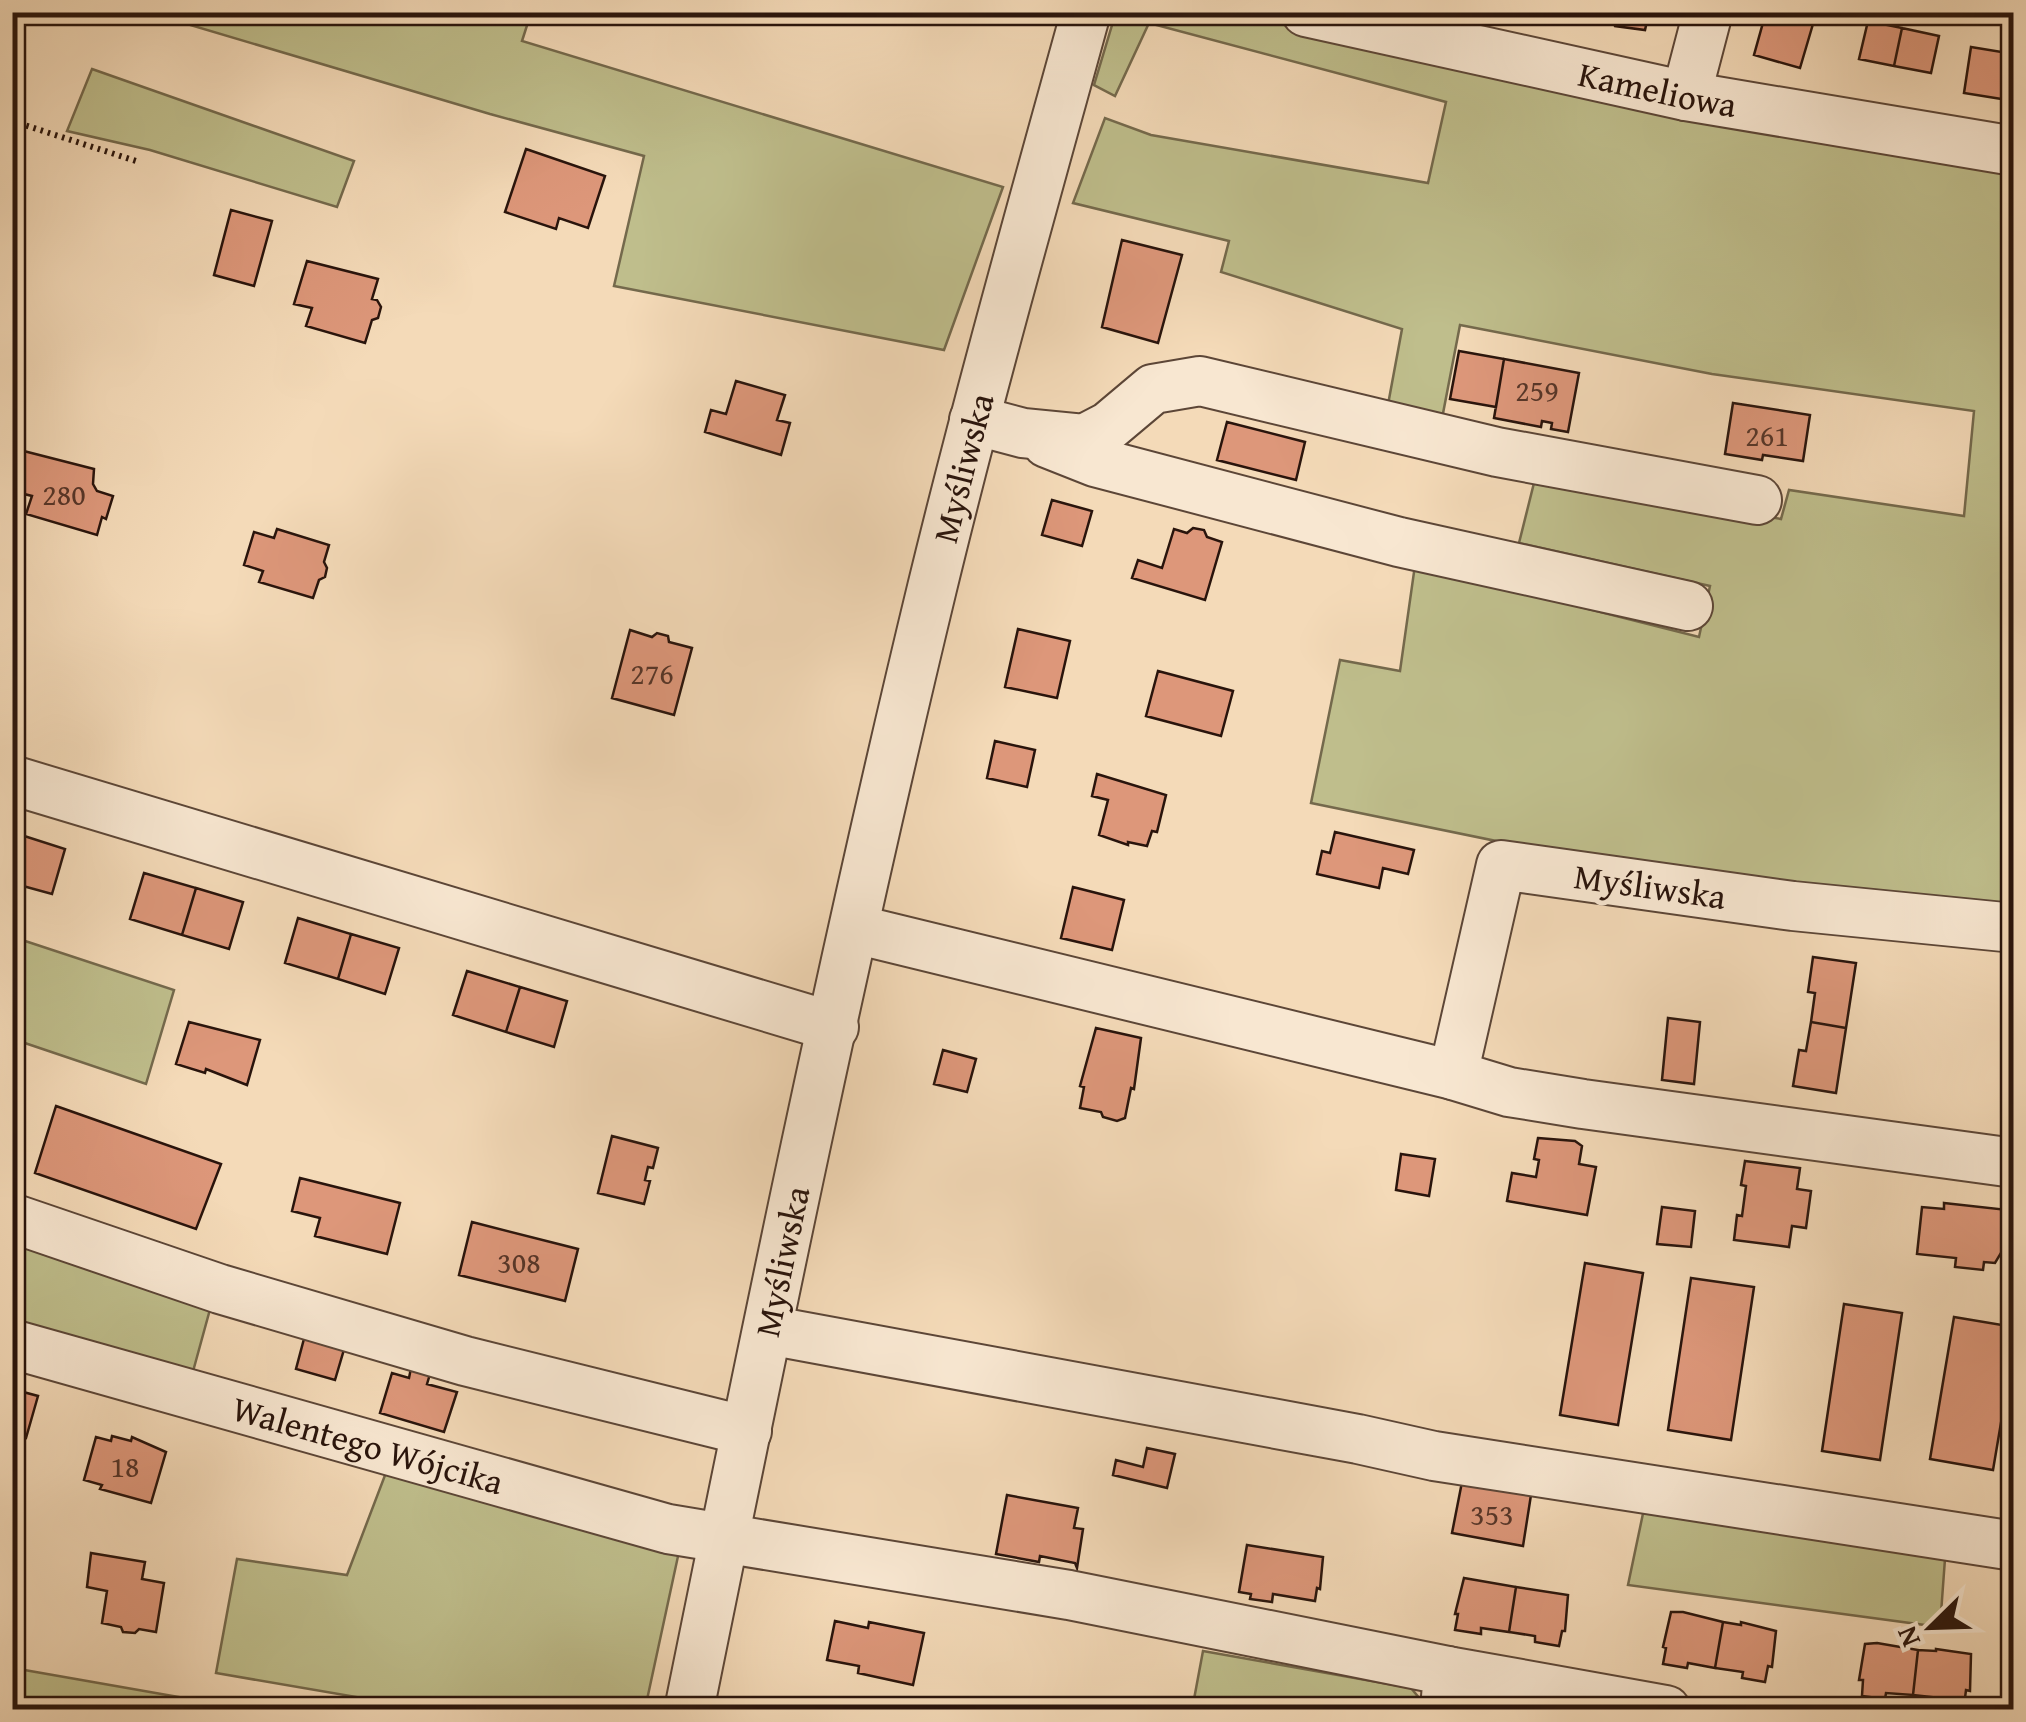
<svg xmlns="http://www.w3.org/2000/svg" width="2026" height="1722" font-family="'Gentium Book Plus',serif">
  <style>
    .green { fill: #bfbe8c; stroke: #74694c; stroke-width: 2.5 }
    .building { fill: #dd977a; stroke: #29140c; stroke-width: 2.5 }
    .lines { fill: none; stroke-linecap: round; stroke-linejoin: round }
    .minor-casing { stroke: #5c4637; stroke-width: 52 }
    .path { stroke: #29140c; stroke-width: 6; stroke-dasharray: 2.5 5; stroke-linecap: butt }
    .minor { stroke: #f8e7d1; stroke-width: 48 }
    .labels { text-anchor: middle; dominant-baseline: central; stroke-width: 10; stroke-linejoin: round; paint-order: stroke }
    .number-label { font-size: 30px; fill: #563528 }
    .street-label { font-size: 35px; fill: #29140c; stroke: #f8e7d1 }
  </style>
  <rect width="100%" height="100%" fill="#f4dab8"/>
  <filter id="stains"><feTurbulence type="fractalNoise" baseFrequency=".002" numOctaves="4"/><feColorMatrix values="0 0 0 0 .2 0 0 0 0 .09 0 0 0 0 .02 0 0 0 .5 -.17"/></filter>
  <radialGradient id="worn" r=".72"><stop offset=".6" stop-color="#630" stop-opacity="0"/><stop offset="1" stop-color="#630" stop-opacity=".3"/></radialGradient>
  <path class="green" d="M1116,12L1241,13L1441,60L2013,167V918L1701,883L1311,803L1340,660L1400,671L1415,565L1699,637L1710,586L1519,543L1535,479L1781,519L1789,490L1964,516L1974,411L1712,374L1460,325L1440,429L1387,410L1402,329L1221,272L1229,241L1073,203L1105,118L1151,135L1428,183L1446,102L1149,23L1115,96L1094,85Z
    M150,13H531L522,41L1003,187L944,350L614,286L644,156L490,114Z
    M92,69L354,161L337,207L150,150L67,131Z
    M13,937L174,990L146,1084L13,1039Z
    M13,1231L212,1302L189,1386L13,1331Z
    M387,1470L680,1547L645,1709H426L216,1673L237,1559L347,1575Z
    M1645,1504L1946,1545L1940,1627L1628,1585Z
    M1203,1651L1411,1688L1428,1709L1192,1710Z
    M13,1668L247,1709H13Z"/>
  <path class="building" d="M1598,12H1649L1645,30L1615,26L1613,21L1597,17Z
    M1766,12L1813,24L1800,68L1754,55Z
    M1868,21L1902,28L1894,66L1859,59Z
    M1902,28L1939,36L1931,73L1894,66Z
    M1971,47L2014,54V101L1964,93Z
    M526,149L605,176L588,228L559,218L556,229L505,212Z
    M231,210L272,221L254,286L214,275Z
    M1122,240L1182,255L1158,343L1102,327Z
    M307,261L378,279L372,299L377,300L381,307L378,318L372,320L365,343L306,326L312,308L294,304Z
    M1459,351L1504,359L1496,407L1450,399Z
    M1504,359L1579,373L1568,432L1551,429L1552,423L1542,421L1541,427L1494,418Z
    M736,381L785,395L777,420L790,423L781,455L705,432L711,410L726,414Z
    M1733,403L1810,415L1803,461L1763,455L1762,460L1725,454Z
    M1227,422L1305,442L1296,480L1217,460Z
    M12,448L94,469L93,484L97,491L113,496L106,519L102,517L97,535L26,514L32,496L12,491Z
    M1052,500L1092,511L1082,546L1042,535Z
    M1193,528L1204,530L1207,537L1222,542L1205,600L1132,578L1138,560L1162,568L1174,529L1187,533Z
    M277,529L329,545L324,562L327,568L325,577L319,580L313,598L259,582L263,571L244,565L254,532L274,538Z
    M1018,629L1070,641L1057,698L1005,687Z
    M630,630L652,637L657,633L668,636L669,642L692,648L674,715L612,698Z
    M1158,671L1233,691L1221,736L1146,716Z
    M995,741L1035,750L1027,787L987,778Z
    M1097,774L1166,795L1157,832L1152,831L1147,846L1128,842V845L1099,835L1108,800L1092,796Z
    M1335,832L1414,850L1408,874L1383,868L1379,888L1317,874L1322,851L1330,853Z
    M18,834L65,849L52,894L12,883V852Z
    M144,873L196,888L182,935L130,919Z
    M1073,887L1124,900L1112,950L1061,938Z
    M196,888L243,902L229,949L182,935Z
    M298,918L351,934L338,979L285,963Z
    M351,934L399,948L385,994L338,979Z
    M1813,957L1856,963L1846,1028L1811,1022L1815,993L1808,992Z
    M467,971L520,987L506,1032L453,1015Z
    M520,987L567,1001L554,1047L506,1032Z
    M1668,1018L1700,1022L1694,1084L1662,1080Z
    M189,1022L260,1040L247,1085L206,1069L205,1073L176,1064Z
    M1811,1022L1846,1028L1836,1093L1793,1086L1799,1050L1806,1051Z
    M1096,1028L1141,1038L1134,1089L1131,1088L1125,1118L1117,1121L1103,1117L1101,1112L1080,1108L1084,1087L1080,1086Z
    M943,1050L976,1059L967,1092L934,1084Z
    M56,1106L221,1164L196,1229L35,1173Z
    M612,1136L658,1148L653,1168L648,1167L645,1180L650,1181L644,1204L598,1193Z
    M1538,1138L1575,1141L1582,1146L1579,1164L1596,1167L1587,1215L1507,1201L1512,1173L1536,1177L1539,1160L1534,1159Z
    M1401,1154L1435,1159L1429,1196L1396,1190Z
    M1745,1161L1800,1168L1797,1189L1811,1191L1806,1228L1792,1226L1789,1247L1734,1240L1737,1215L1742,1216L1746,1186L1741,1185Z
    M300,1178L400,1203L387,1254L315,1236L320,1218L292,1211Z
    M1944,1203L2008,1210L2007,1243L1995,1263L1984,1262L1983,1270L1955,1267L1956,1258L1917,1254L1922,1207L1944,1209Z
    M1662,1207L1695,1211L1691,1247L1657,1244Z
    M472,1222L578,1249L565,1301L459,1275Z
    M1585,1263L1643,1273L1618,1425L1560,1415Z
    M1691,1278L1754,1287L1731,1440L1668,1430Z
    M1844,1304L1902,1313L1880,1460L1822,1451Z
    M1954,1317L2014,1327V1346L1993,1470L1930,1459Z
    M305,1335L345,1346L335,1380L296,1369Z
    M411,1368L430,1374L427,1384L457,1392L444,1432L380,1413L392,1373L409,1378Z
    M12,1389L38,1396L26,1438L12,1434Z
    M112,1436L131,1441L132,1437L166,1452L151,1503L100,1489L102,1485L84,1480L96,1437L111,1441Z
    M1147,1448L1175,1454L1167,1488L1113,1475L1116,1460L1143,1467Z
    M1462,1482L1531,1495L1523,1546L1452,1533Z
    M1007,1495L1078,1508L1074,1528L1083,1529L1077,1568L1075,1563L1040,1556L1039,1562L996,1554Z
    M1247,1545L1323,1557L1320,1589L1317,1588L1315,1601L1273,1594L1272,1602L1250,1599L1251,1594L1239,1592Z
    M91,1553L145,1562L142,1579L164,1583L156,1632L139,1629L135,1633L123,1632L121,1627L102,1623L107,1591L87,1587Z
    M1464,1578L1516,1587L1509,1632L1481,1628V1634L1455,1630L1458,1614H1455Z
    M1516,1587L1568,1595L1565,1631H1562L1559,1646L1535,1642V1636L1509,1632Z
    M1671,1612H1683L1723,1622L1715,1668L1688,1663L1687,1668L1663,1664L1666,1648L1663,1647Z
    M835,1621L868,1628L869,1622L924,1633L913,1685L858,1673L859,1666L827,1660Z
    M1723,1622L1741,1625V1622L1776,1631L1772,1667L1768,1666L1765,1682L1742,1678L1743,1672L1715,1668Z
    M1877,1643L1918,1650L1913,1695L1886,1693L1885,1699L1862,1696L1863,1680H1859L1865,1644Z
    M1936,1649L1971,1654L1970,1691L1966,1690L1964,1706L1941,1704V1698L1913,1695L1918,1650L1936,1651Z"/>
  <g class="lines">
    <defs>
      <g id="minor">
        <path id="s1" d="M1306,12L1686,96L2014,151"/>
        <path d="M1686,96L1708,12"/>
        <path d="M974,420L1023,433L1084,439L1109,426L1153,389L1200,381L1497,452L1757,500"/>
        <path d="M1047,443L1095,462L1399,542L1688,606"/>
        <path d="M12,780L834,1027"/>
        <path d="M2014,928L1793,906L1501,865L1453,1075L1509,1092L1583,1104L2014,1163"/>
        <path d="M855,929L1453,1075"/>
        <path d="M12,1218L220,1289L465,1361L747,1431"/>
        <path d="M768,1330L1358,1439L1434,1456L2014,1546"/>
        <path id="s2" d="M12,1344L668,1529L1069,1595L1448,1671L1445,1710"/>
        <path d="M1448,1671L1666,1710"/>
        <path id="s3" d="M689,1710C765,1335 842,960 932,588C979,395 1033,204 1086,12"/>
      </g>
    </defs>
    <use href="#minor" class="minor-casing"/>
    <path class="path" d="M12,121L136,161"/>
    <use href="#minor" class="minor"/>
  </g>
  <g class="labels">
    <g class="number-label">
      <text x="1537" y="390">259</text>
      <text x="1767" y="435">261</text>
      <text x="64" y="494">280</text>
      <text x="652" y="673">276</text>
      <text x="519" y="1262">308</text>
      <text x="125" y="1466">18</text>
      <text x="1492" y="1514">353</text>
    </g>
    <g class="street-label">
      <text stroke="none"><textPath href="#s1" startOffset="360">Kameliowa</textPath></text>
      <text stroke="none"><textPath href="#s3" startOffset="1272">Myśliwska</textPath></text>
      <text transform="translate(1650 886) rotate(8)">Myśliwska</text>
      <text stroke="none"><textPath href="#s3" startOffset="458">Myśliwska</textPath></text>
      <text stroke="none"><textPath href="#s2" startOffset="370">Walentego Wójcika</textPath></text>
    </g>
  </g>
  <rect width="2026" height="1722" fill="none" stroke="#f4dab8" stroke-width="50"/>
  <rect x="15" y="15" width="1996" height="1692" fill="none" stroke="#29140c" stroke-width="5"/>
  <rect x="25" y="25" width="1976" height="1672" fill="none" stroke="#29140c" stroke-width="2.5"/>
  <g transform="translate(1931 1627) rotate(247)" stroke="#f8e7d1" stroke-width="8" paint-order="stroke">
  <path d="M0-8L18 38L0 25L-18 38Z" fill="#29140c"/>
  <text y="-15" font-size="28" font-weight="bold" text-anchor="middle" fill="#29140c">N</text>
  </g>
  <rect width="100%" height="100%" filter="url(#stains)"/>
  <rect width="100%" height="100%" fill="url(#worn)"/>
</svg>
